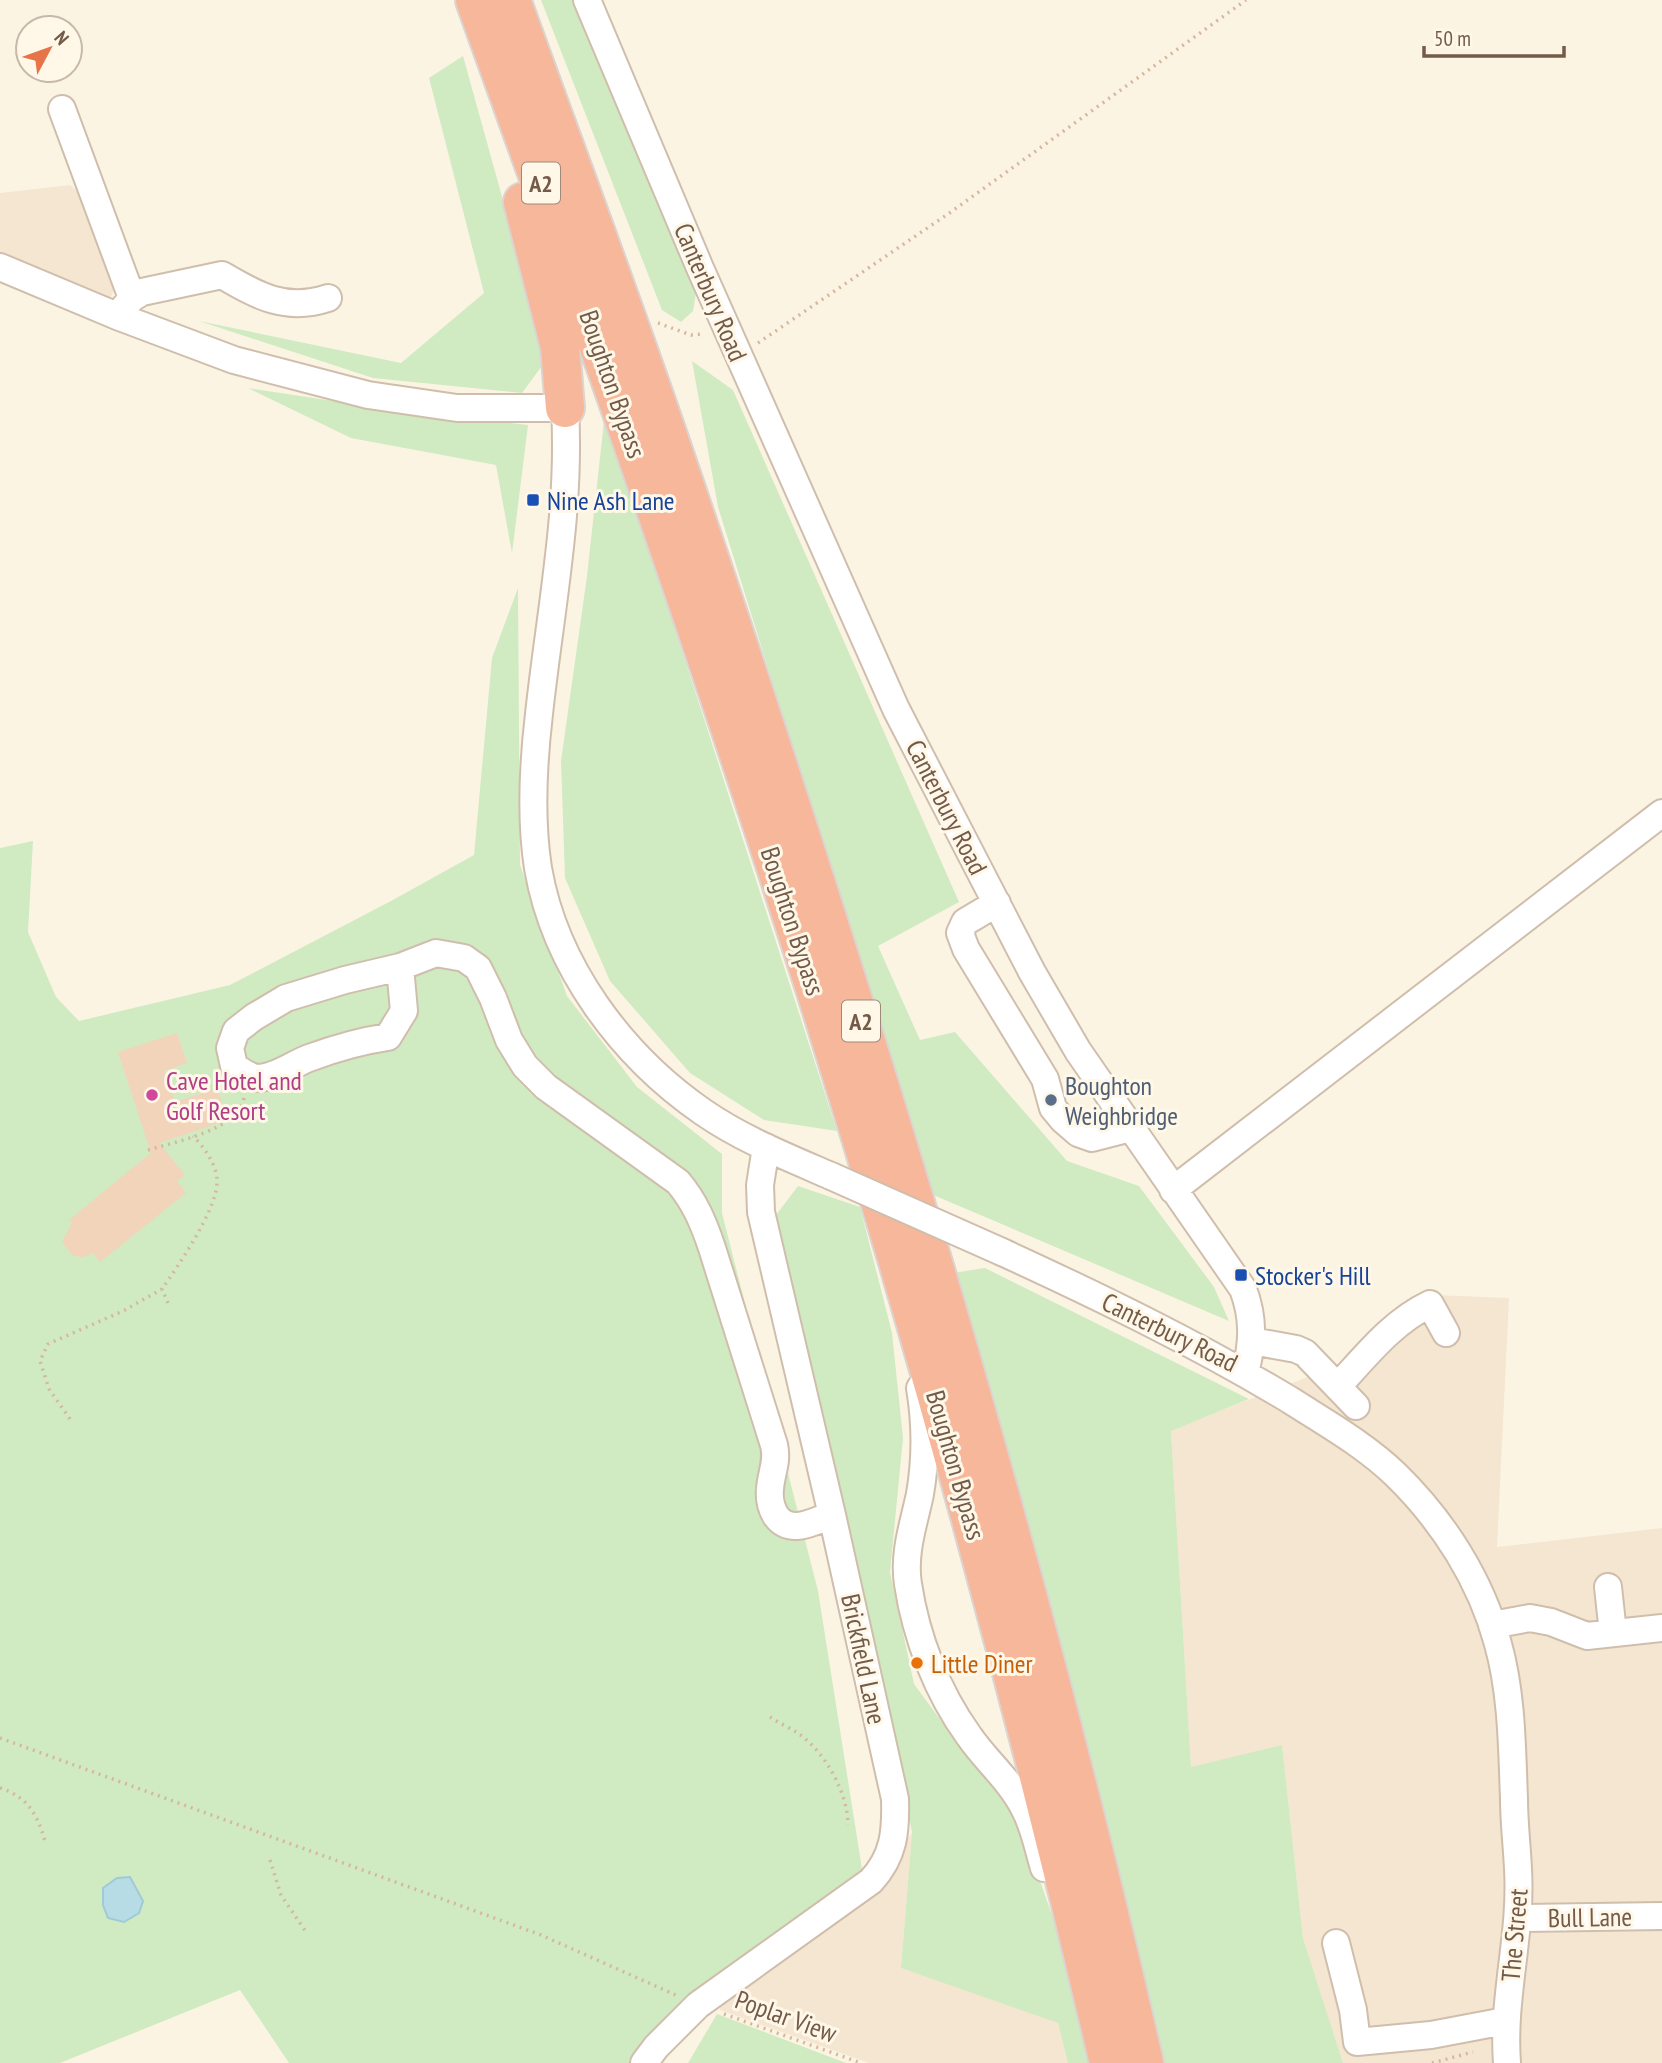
<svg xmlns="http://www.w3.org/2000/svg" width="1662" height="2063" font-family="'PT Sans Narrow',sans-serif">
  <style>
    .residential { fill: #f4e6d1 }
    .green { fill: #d0eac2 }
    .water { fill: #b8dce6; stroke: #9ecbd7; stroke-width: 2 }
    .building { fill: #f2d4bb }
    .lines { fill: none; stroke-linecap: round; stroke-linejoin: round }
    .minor-casing { stroke: #d0bead; stroke-width: 30 }
    .highway-casing { stroke: #dbd4d0; stroke-width: 42 }
    .path { stroke: #d6b79e; stroke-width: 3.5; stroke-dasharray: 2 5; stroke-linecap: butt }
    .minor { stroke: #fff; stroke-width: 26 }
    .highway { stroke: #f7b79a; stroke-width: 38 }
    .minor-bridge-casing { stroke: #d0bead; stroke-width: 30; stroke-linecap: butt }
    .minor-bridge { stroke: #fff; stroke-width: 26 }
    .transit-dot { fill: #1a4fb4; stroke: #fff8e9; stroke-width: 2.5 }
    .hotel-dot { fill: #d1479c; stroke: #fff8e9; stroke-width: 2.5 }
    .service-dot { fill: #5c6f8a; stroke: #fff8e9; stroke-width: 2.5 }
    .food-dot { fill: #e8710a; stroke: #fff8e9; stroke-width: 2.5 }
    .labels { text-anchor: middle; dominant-baseline: central; stroke-width: 6; stroke-linejoin: round; paint-order: stroke }
    .shield { fill: #fff8e9; stroke: #9e8a79; stroke-width: 2 }
    .shield-label { font-size: 24px; font-weight: bold; fill: #745b49 }
    .street-label { font-size: 26px; fill: #745b49; stroke: #fff8e9 }
    .transit-label { font-size: 26px; fill: #164399; stroke: #fff8e9; text-anchor: start }
    .hotel-label { font-size: 26px; fill: #b23c85; stroke: #fff8e9; text-anchor: start }
    .service-label { font-size: 26px; fill: #4e5e75; stroke: #fff8e9; text-anchor: start }
    .food-label { font-size: 26px; fill: #c56008; stroke: #fff8e9; text-anchor: start }
  </style>
  <rect width="100%" height="100%" fill="#fcf4e3"/>
  <path class="residential" d="M70,185L97,210L125,265L110,299L0,254V193Z
    M1434,1295L1509,1298L1497,1547L1662,1528V2063H1343L1303,1938L1282,1746L1191,1768L1171,1430L1341,1364Z
    M912,1832L901,1968L1057,2019L1068,2063H869L720,2010L721,1995L885,1881Z"/>
  <path class="green" d="M541,0H575L697,287L693,311L681,322L662,310Z
    M463,56L547,359L522,393L373,378L199,321L401,363L484,293L429,78Z
    M692,361L733,390L959,902L878,946L920,1040L955,1032L1067,1161L1139,1186L1214,1287L1229,1321L931,1194L718,507Z
    M248,388L373,407L528,425L512,553L496,465L351,438Z
    M605,412L837,1131L764,1120L690,1073L610,981L565,878L561,761L587,576Z
    M518,588L520,865L567,996L637,1087L722,1154V1213L818,1591L862,1869L670,2012L632,2063H289L240,1990L60,2063H0V848L33,841L28,932L56,997L79,1021L230,985L391,901L474,855L492,658Z
    M798,1186L860,1207L892,1333L903,1438L890,1572L914,1684L953,1737L1016,1812L1076,1984L1095,2063H1068L1058,2023L901,1968L912,1832L776,1215Z
    M985,1268L1249,1399L1171,1431L1191,1767L1282,1745L1303,1938L1343,2063H1163L953,1273Z
    M717,2014L846,2063H688Z"/>
  <path class="water" d="M130,1877L143,1901L139,1913L124,1922L108,1918L103,1905V1888L117,1878Z"/>
  <path class="building" d="M177,1033L187,1063L164,1071L175,1102L217,1088L228,1120L159,1143L185,1175L177,1181L186,1193L100,1262L93,1253L83,1257L73,1256L62,1242L72,1223L69,1220L151,1153L118,1052Z"/>
  <g class="lines">
    <defs>
      <path id="minor" d="M587,0L700,268L896,709L1032,972L1078,1051L1243,1289C1254,1318 1253,1343 1245,1373
        M62,109L132,298L117,316
        M0,267L117,316L234,360L368,395L457,408H565C571,512 550,612 539,714C533,765 530,817 538,868C555,967 622,1056 703,1112C742,1139 787,1157 831,1176
        M132,298L142,292L222,275C258,296 286,312 328,298
        M997,903L965,922L960,933L966,949L1045,1079L1053,1108L1063,1120L1078,1133L1092,1138L1131,1128
        M400,967L404,1011L388,1037C360,1041 336,1048 309,1058C293,1064 275,1078 258,1078C248,1077 241,1071 234,1066L230,1048L236,1031L254,1017L286,998L345,980L400,967L436,953L464,958L478,968L493,998L509,1040L525,1066L546,1087L678,1182C695,1202 704,1224 712,1248L774,1445C778,1462 771,1473 770,1489C769,1499 771,1508 776,1516C791,1536 814,1521 832,1515
        M1173,1190L1662,813
        M1002,1252C1100,1297 1197,1344 1290,1400C1326,1423 1365,1445 1396,1475C1443,1521 1481,1580 1498,1644C1512,1694 1512,1748 1514,1799C1514,1823 1517,1846 1518,1869C1522,1935 1502,1997 1507,2063
        M1252,1341L1296,1349L1305,1353L1356,1406
        M1338,1386C1366,1356 1392,1322 1430,1304L1446,1333
        M920,1388C926,1424 926,1459 920,1494C914,1523 903,1553 908,1584C916,1637 937,1692 969,1736C986,1761 1010,1780 1024,1808C1034,1826 1038,1848 1044,1868
        M1608,1587L1613,1633
        M1492,1625L1530,1618L1551,1622L1587,1636L1662,1628
        M1518,1918L1662,1916
        M1336,1943L1353,2010L1357,2042L1431,2035L1505,2021
        M644,2063L656,2047L698,2005L871,1881C894,1856 896,1832 895,1799L832,1515L761,1212L760,1185L766,1147"/>
      <path id="highway" d="M475,0C593,327 709,654 814,985C926,1341 1024,1700 1109,2063
        M511,0C566,153 624,306 676,460C855,987 1020,1519 1144,2063
        M523,202L560,347L565,408"/>
    </defs>
    <use href="#minor" class="minor-casing"/>
    <use href="#highway" class="highway-casing"/>
    <path class="path" d="M658,323L691,335L704,334
      M758,343L948,214L1246,0
      M148,1150C174,1142 242,1129 244,1097
      M168,1303L162,1289C178,1266 216,1211 217,1183C218,1166 204,1147 193,1136
      M70,1419L49,1389L40,1361L48,1344L123,1311L162,1289
      M770,1717C779,1723 790,1728 799,1734C825,1752 848,1793 848,1825
      M0,1738L541,1935L678,1996
      M0,1788C28,1797 37,1814 45,1841
      M270,1860L281,1895L306,1932
      M724,2014L861,2063
      M1432,2063L1473,2052"/>
    <use href="#minor" class="minor"/>
    <use href="#highway" class="highway"/>
    <defs>
      <path id="minor-bridge" d="M831,1176L1002,1252"/>
    </defs>
    <use href="#minor-bridge" class="minor-bridge-casing"/>
    <use href="#minor-bridge" class="minor-bridge"/>
  </g>
  <g class="transit-dot">
    <rect x="526" y="493" width="14" height="14" rx="3.5"/>
    <rect x="1234" y="1268" width="14" height="14" rx="3.5"/>
  </g>
  <circle class="hotel-dot" cx="152" cy="1095" r="7"/>
  <circle class="service-dot" cx="1051" cy="1100" r="7"/>
  <circle class="food-dot" cx="917" cy="1663" r="7"/>
  <g class="labels">
    <g class="shield">
      <rect x="522" y="162.5" width="38" height="41" rx="5"/>
      <rect x="842" y="1000.5" width="38" height="41" rx="5"/>
    </g>
    <g class="shield-label">
      <text x="541" y="183">A2</text>
      <text x="861" y="1021">A2</text>
    </g>
    <g class="street-label">
      <text transform="translate(711 292) rotate(67)">Canterbury Road</text>
      <text transform="translate(613 384) rotate(71)">Boughton Bypass</text>
      <text transform="translate(947 807) rotate(63)">Canterbury Road</text>
      <text transform="translate(793 921) rotate(72)">Boughton Bypass</text>
      <text transform="translate(1170 1332) rotate(26)">Canterbury Road</text>
      <text transform="translate(956 1465) rotate(74)">Boughton Bypass</text>
      <text transform="translate(864 1659) rotate(78)">Brickfield Lane</text>
      <text transform="translate(1590 1917) rotate(-1)">Bull Lane</text>
      <text transform="translate(1514 1935) rotate(-85)">The Street</text>
      <text transform="translate(786 2016) rotate(20)">Poplar View</text>
    </g>
    <g class="transit-label">
      <text x="547" y="500">Nine Ash Lane</text>
      <text x="1255" y="1275">Stocker's Hill</text>
    </g>
    <g class="hotel-label">
      <text x="166" y="1080">Cave Hotel and<tspan x="166" dy="30">Golf Resort</tspan></text>
    </g>
    <g class="service-label">
      <text x="1065" y="1085">Boughton<tspan x="1065" dy="30">Weighbridge</tspan></text>
    </g>
    <g class="food-label">
      <text x="931" y="1663">Little Diner</text>
    </g>
  </g>
  <g transform="translate(49 49) rotate(49)"><circle r="33" fill="#fff8e9" stroke="#c7b9a9" stroke-width="2"/>
  <path d="M0-5L12 26L0 18L-12 26Z" fill="#e67448"/>
  <text y="-10" font-size="19" font-weight="bold" text-anchor="middle" fill="#745b49">N</text>
  </g>
  <path d="M1424 46v10h140v-10" fill="none" stroke="#745b49" stroke-width="3.5"/>
  <text x="1434" y="46" font-size="21" fill="#745b49" stroke="#fff8e9" stroke-width="5" paint-order="stroke">50 m</text>
</svg>
